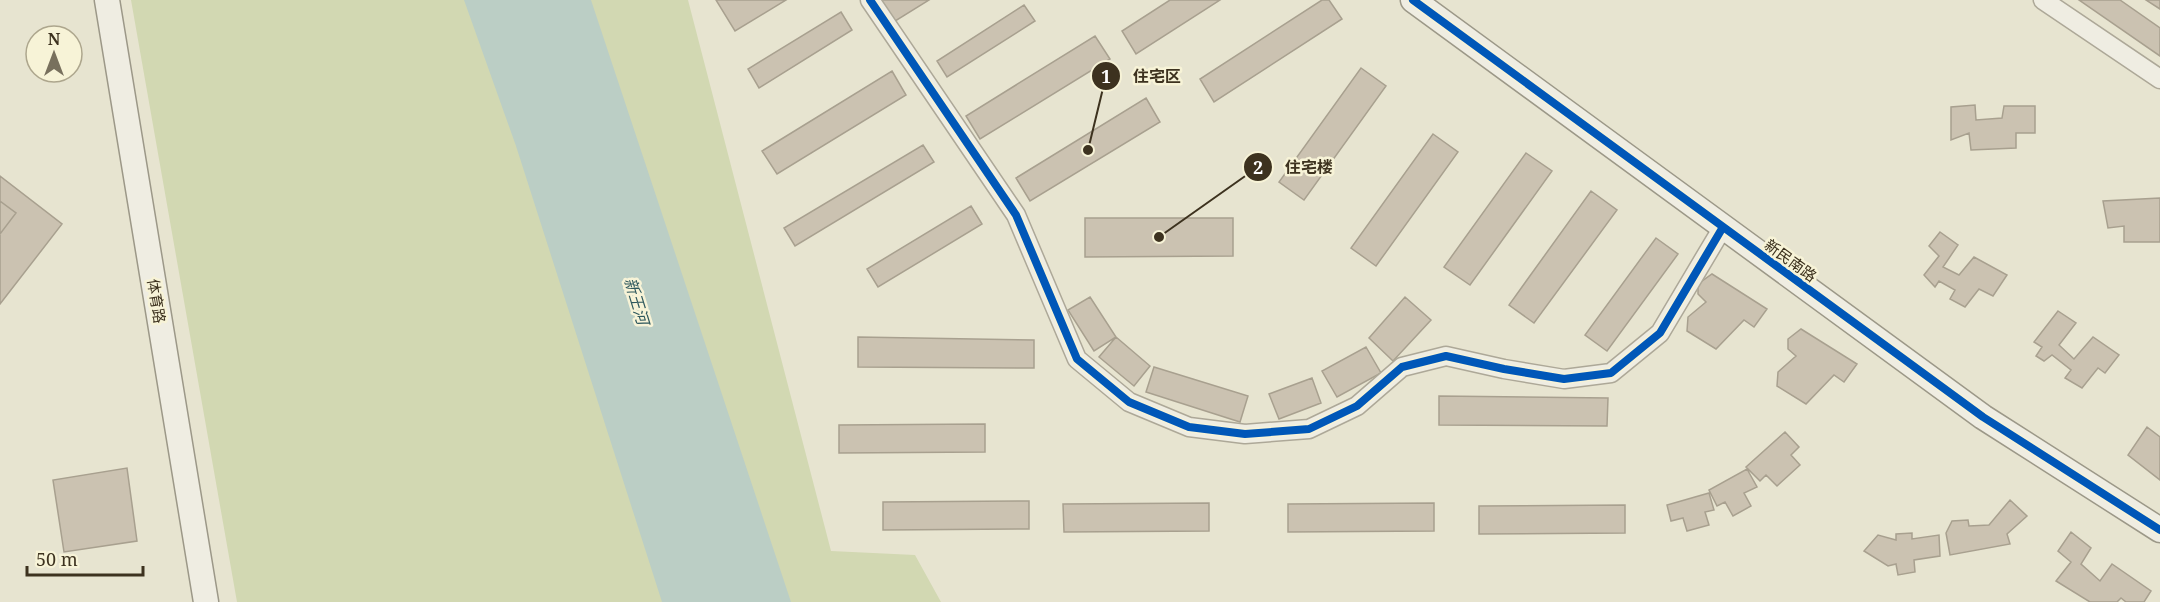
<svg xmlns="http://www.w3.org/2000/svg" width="2160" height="602" font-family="'Noto Serif','Noto Sans SC',serif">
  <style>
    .green { fill: #d2d8b2 }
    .water { fill: #bbcec5 }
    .building { fill: #cbc2b1; stroke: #a8a08f; stroke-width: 1.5 }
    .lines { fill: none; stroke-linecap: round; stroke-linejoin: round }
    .street-casing { stroke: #ada898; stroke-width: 21 }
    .secondary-casing { stroke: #9c9888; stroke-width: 27 }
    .street { stroke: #efede2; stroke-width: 18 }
    .secondary { stroke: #efede2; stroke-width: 24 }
    .cycleway-casing { stroke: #f7f3d7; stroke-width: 11 }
    .cycleway { stroke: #0057b8; stroke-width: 8 }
    .labels { text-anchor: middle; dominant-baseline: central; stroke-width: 5; stroke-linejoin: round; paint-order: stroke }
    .street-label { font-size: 15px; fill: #3d321f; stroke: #f7f3d7 }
    .water-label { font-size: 16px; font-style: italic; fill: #2e585d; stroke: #f7f3d7 }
    .leader { fill: none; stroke: #3d321f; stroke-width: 2 }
    .callout-dot { fill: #3d321f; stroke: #f7f3d7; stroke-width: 2 }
    .mark-label { font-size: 18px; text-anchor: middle; font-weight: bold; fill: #fff }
    .callout-label { font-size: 16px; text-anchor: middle; font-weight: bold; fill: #3d321f; stroke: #f7f3d7; stroke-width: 5; stroke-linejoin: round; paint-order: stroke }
  </style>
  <rect width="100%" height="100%" fill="#e7e4d0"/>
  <path class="green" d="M131,0H688L831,551L915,555L941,602H237Z"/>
  <path class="water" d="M464,0H591L791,602H662L516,146Z"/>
  <path class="building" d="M716,0H786L735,31Z
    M878,0H929L892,23Z
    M1170,0H1220L1136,54L1122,31Z
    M1322,0H1329L1342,19L1214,102L1200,79Z
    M2079,0H2120L2160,28V56Z
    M2146,0H2160V9Z
    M1024,5L1035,21L947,77L937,61Z
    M841,12L852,30L759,88L748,69Z
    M1095,36L1110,59L980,139L966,116Z
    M1361,68L1386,86L1304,200L1279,182Z
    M892,71L906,95L777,174L762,151Z
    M1146,98L1160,122L1030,201L1016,178Z
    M1975,105L1976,120L2002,118L2004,106H2035V133H2016V148L1971,150L1969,133L1951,140V107Z
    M1433,134L1458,152L1376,266L1351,248Z
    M923,145L934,162L795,246L784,228Z
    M1526,153L1552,171L1470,285L1444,267Z
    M0,176L62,224L0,304Z
    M1591,191L1617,210L1534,323L1509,305Z
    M2160,198V242H2124V226L2108,228L2103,201Z
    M0,201L16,213L0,234Z
    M971,206L982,224L878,287L867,269Z
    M1085,218H1233V256L1085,257Z
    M1940,232L1958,245L1943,267L1959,275L1974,257L2007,275L1993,296L1979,289L1965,307L1950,299L1955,290L1939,281L1935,287L1924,275L1939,256L1929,246Z
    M1656,238L1678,254L1607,351L1585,335Z
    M1712,274L1767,309L1754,327L1744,320L1716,349L1687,331L1688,317L1706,302L1698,294V284Z
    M1090,297L1116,337L1094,351L1068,310Z
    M1405,297L1431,320L1393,361L1369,338Z
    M2058,311L2076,323L2059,345L2074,359L2093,337L2119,355L2105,373L2098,368L2082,388L2065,378L2071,370L2052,355L2044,361L2036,356L2042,347L2034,342Z
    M1801,329L1857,364L1844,382L1834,375L1806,404L1777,386L1778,372L1796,356L1788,349V339Z
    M858,337L1034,340V368L858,367Z
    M1116,337L1150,366L1134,386L1099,357Z
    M1366,347L1381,373L1337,397L1322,371Z
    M1154,367L1248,396L1240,422L1146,392Z
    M1312,378L1321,403L1279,419L1269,394Z
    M1439,396L1608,398L1607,426L1439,425Z
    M985,424V452L839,453V425Z
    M2147,427L2160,437V480L2128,455Z
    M1785,432L1799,447L1791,455L1800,465L1777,486L1766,475L1760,481L1746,467Z
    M127,468L137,541L64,552L53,480Z
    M1747,469L1757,487L1744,493L1751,506L1733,516L1725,502L1717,506L1709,490Z
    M1709,493L1714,510L1705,512L1709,525L1687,531L1683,518L1671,521L1667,505Z
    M2010,500L2027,516L2007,534L2010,544L1950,555L1946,533L1952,521L1968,520L1969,526L1989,525Z
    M1029,501V529L883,530V502Z
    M1209,503V531L1064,532L1063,504Z
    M1434,503V531L1288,532V504Z
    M1625,505V533L1479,534V506Z
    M2071,532L2091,548L2081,564L2100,581L2112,564L2151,591L2144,602H2126L2121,598L2117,602H2090L2056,581L2071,562L2058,551Z
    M1912,533V539L1939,535L1940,556L1914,560L1915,572L1898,575L1896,564L1888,566L1864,551L1878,535L1896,540V534Z"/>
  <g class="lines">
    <defs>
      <path id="street" d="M870,0L1016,215L1077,359L1129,402L1189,427L1245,434L1309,429L1357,406L1402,367L1446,356L1504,369L1564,379L1611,373L1660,333L1723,227
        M2043,0L2160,79"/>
      <path id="secondary" d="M107,0L206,602
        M1413,0L1983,417L2160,530"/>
    </defs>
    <use href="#street" class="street-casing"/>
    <use href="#secondary" class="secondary-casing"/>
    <use href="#street" class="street"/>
    <use href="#secondary" class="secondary"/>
    <defs>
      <path id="cycleway" d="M870,0L1016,215L1077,359L1129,402L1189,427L1245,434L1309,429L1357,406L1402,367L1446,356L1504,369L1564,379L1611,373L1660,333L1723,227
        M1413,0L1983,417L2160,530"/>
    </defs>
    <use href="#cycleway" class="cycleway-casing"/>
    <use href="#cycleway" class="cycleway"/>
  </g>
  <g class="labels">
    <g class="street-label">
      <text transform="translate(1791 260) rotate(36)">新民南路</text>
      <text transform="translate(157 301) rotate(81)">体育路</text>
    </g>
    <g class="water-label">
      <text transform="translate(637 301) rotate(73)">新王河</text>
    </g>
  </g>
  <path class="leader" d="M1088 150L1106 76M1159 237L1258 167"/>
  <g class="callout-dot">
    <circle cx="1088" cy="150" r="6"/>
    <circle cx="1159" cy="237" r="6"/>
    <circle cx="1106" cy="76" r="15"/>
    <circle cx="1258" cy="167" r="15"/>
  </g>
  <g class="mark-label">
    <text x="1106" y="83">1</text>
    <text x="1258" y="174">2</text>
  </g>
  <g class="callout-label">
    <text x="1157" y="82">住宅区</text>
    <text x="1309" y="173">住宅楼</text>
  </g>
  <g transform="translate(54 54)"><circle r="28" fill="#f7f3d7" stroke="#ada68d" stroke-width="1.5"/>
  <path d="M0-4.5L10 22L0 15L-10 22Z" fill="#78705d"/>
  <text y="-9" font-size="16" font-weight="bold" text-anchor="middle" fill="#3d321f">N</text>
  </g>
  <path d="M27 566v9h116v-9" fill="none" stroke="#3d321f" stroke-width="3"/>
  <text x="36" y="566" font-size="18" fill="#3d321f" stroke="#f7f3d7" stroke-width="4.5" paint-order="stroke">50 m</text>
</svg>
